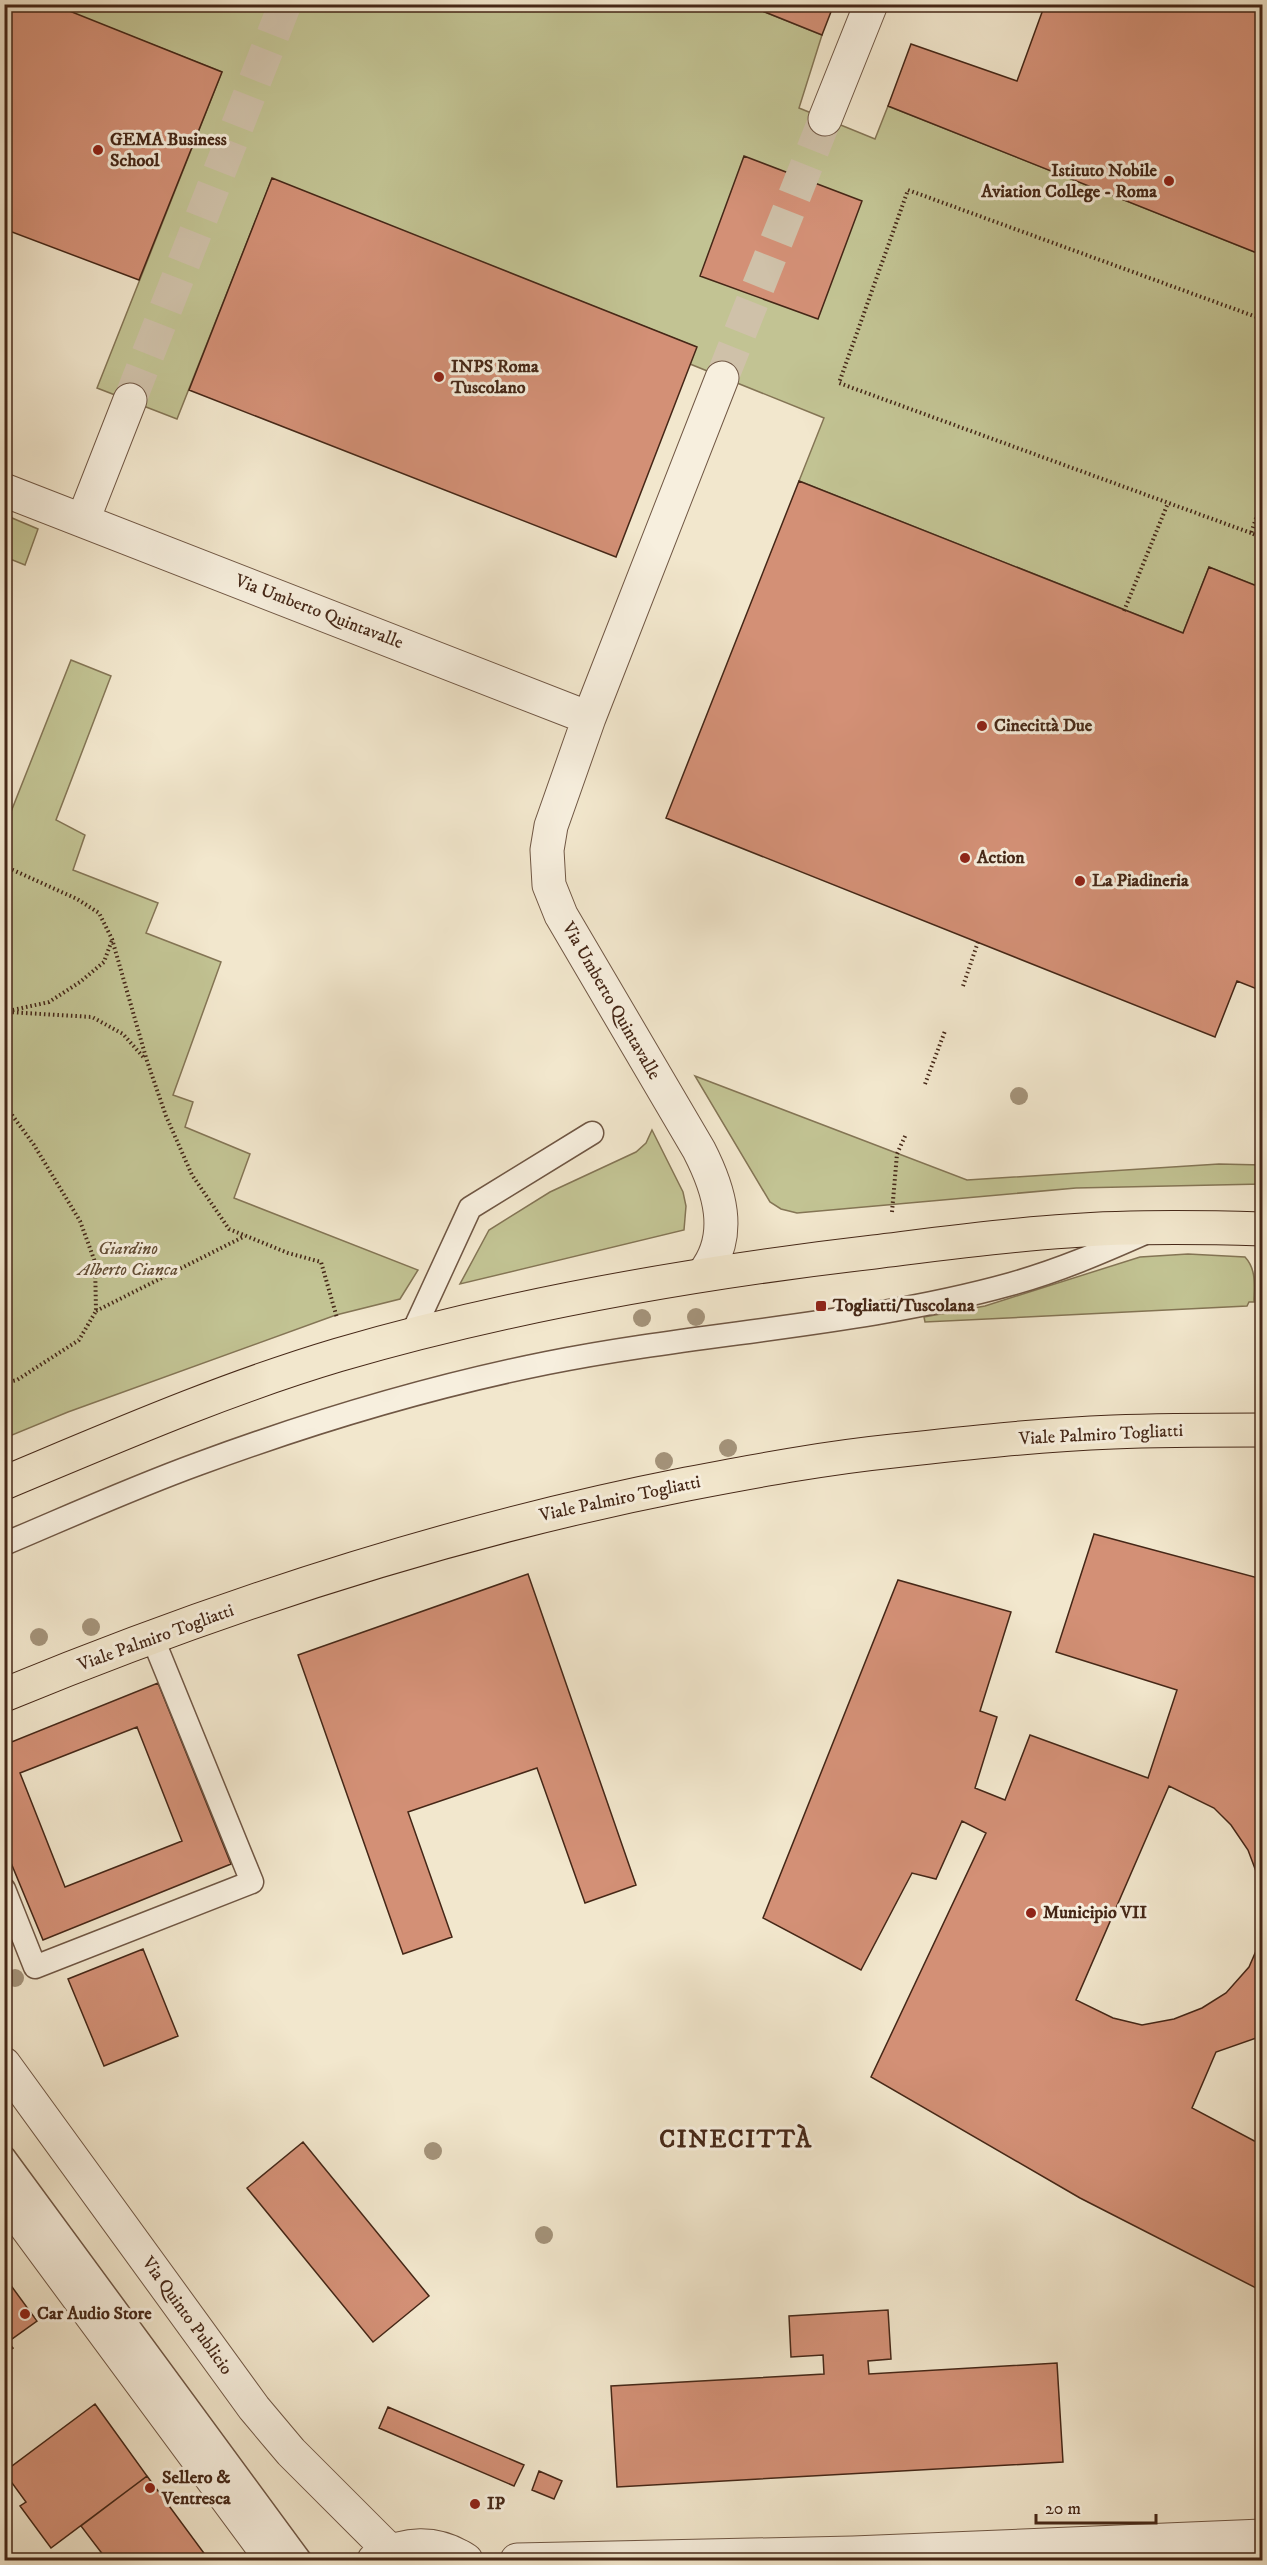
<svg xmlns="http://www.w3.org/2000/svg" width="1267" height="2565" font-family="'IM FELL DW Pica',serif">
  <style>
    .green { fill: #c2c393; stroke: #847555; stroke-width: 1.5 }
    .building { fill: #d39076; stroke: #452717; stroke-width: 1.5; fill-rule: evenodd }
    .lines { fill: none; stroke-linecap: round; stroke-linejoin: round }
    .minor-tunnel { stroke: #cfc1a9; stroke-width: 33; stroke-dasharray: 33 16; stroke-linecap: butt }
    .service-casing { stroke: #705744; stroke-width: 25 }
    .minor-casing { stroke: #705744; stroke-width: 35 }
    .tertiary-casing { stroke: #705744; stroke-width: 35 }
    .primary-casing { stroke: #452717; stroke-width: 35 }
    .path { stroke: #452717; stroke-width: 4; stroke-dasharray: 1.5 3; stroke-linecap: butt }
    .service { stroke: #f7efde; stroke-width: 22 }
    .minor { stroke: #f7efde; stroke-width: 33 }
    .tertiary { stroke: #f7efde; stroke-width: 33 }
    .primary { stroke: #f2e7cd; stroke-width: 33 }
    .tree { fill: #a4937a }
    .poi-dot { fill: #8f2418; stroke: #f7efde; stroke-width: 2 }
    .labels { text-anchor: middle; dominant-baseline: central; stroke-width: 6; stroke-linejoin: round; paint-order: stroke }
    .poi-label { font-size: 18px; font-weight: bold; fill: #452717; stroke: #f7efde; text-anchor: start }
    .street-label { font-size: 18px; fill: #452717; stroke: #f7efde }
    .park-label { font-size: 18px; font-style: italic; fill: #644e36; stroke: #f7efde }
    .district-label { font-size: 24px; font-weight: bold; letter-spacing: 1.5px; fill: #452717; stroke: #f7efde }
  </style>
  <rect width="100%" height="100%" fill="#f2e7cd"/>
  <filter id="stains"><feTurbulence type="fractalNoise" baseFrequency=".00333" numOctaves="4"/><feColorMatrix values="0 0 0 0 .2 0 0 0 0 .09 0 0 0 0 .02 0 0 0 .5 -.17"/></filter>
  <radialGradient id="worn" r=".72"><stop offset=".6" stop-color="#630" stop-opacity="0"/><stop offset="1" stop-color="#630" stop-opacity=".3"/></radialGradient>
  <path class="green" d="M745,4L822,35L799,108L875,139L888,106L1262,255V588L1209,567L1183,633L799,481L824,418L690,364L696,347L272,179L177,419L97,388L222,72L52,5Z
    M5,515L38,529L25,565L5,557Z
    M71,660L111,676L56,820L85,835L73,870L158,903L146,933L221,962L173,1095L193,1102L185,1127L250,1154L234,1198L418,1270L400,1299L336,1315L68,1412L5,1438V827Z
    M695,1076L967,1180L1219,1164L1262,1165V1184L1076,1188L797,1213L781,1209L770,1202Z
    M652,1130L683,1192L686,1206L684,1230L460,1284L489,1230L550,1192L636,1152L646,1143Z
    M1188,1254L1245,1257C1257,1270 1254,1286 1254,1302H1249L1247,1306L925,1322L924,1317L985,1306L1140,1257Z"/>
  <path class="building" d="M4,4H52L222,72L139,280L4,229Z
    M745,4H834L822,35Z
    M1045,4H1262V255L888,106L911,44L1017,81Z
    M744,156L862,201L818,319L700,276Z
    M272,178L697,347L616,557L189,390Z
    M799,481L1183,633L1209,567L1262,588V991L1237,981L1215,1037L666,818Z
    M1094,1534L1262,1579V1911L1260,1882L1248,1850L1231,1825L1214,1808L1169,1786L1076,2000L1113,2018L1142,2025L1174,2019L1202,2008L1226,1993L1249,1967L1259,1944L1262,1914V2036L1216,2052L1192,2108L1262,2145V2291L1080,2198L871,2077L986,1833L962,1821L936,1879L912,1873L861,1970L763,1918L898,1580L1011,1612L980,1711L997,1717L975,1788L1005,1800L1030,1735L1148,1778L1177,1690L1056,1652Z
    M528,1574L636,1885L585,1903L537,1768L408,1812L452,1937L403,1954L298,1655Z
    M158,1683L231,1864L43,1940L4,1846V1745ZM137,1727L182,1841L65,1887L20,1773Z
    M143,1949L178,2036L104,2066L68,1979Z
    M303,2142L429,2296L373,2342L247,2188Z
    M4,2276L37,2321L8,2342L13,2348L4,2354Z
    M888,2310L891,2359L868,2361L869,2374L1057,2363L1063,2462L617,2487L611,2386L824,2374L823,2355L791,2357L789,2316Z
    M95,2404L147,2476L51,2548L20,2506L26,2502L4,2472Z
    M388,2407L524,2465L514,2486L379,2428Z
    M539,2471L562,2481L554,2499L532,2490Z
    M147,2476L209,2560H107L81,2526Z"/>
  <g class="lines">
    <path class="minor-tunnel" d="M722,378L825,119
      M130,400L285,4"/>
    <defs>
      <path id="service" d="M411,1336L470,1208L592,1133
        M4,1544C68,1517 132,1488 198,1464C312,1422 428,1387 547,1363C701,1332 860,1326 1011,1284C1058,1271 1102,1252 1145,1233
        M4,1889L35,1967L252,1882L153,1639
        M4,2157L300,2560"/>
      <path id="minor" d="M825,119L871,4
        M4,490L589,718
        M83,520L130,400
        M704,1273C734,1235 719,1189 699,1150L561,915L549,885L547,850L551,826L589,718L722,378"/>
      <path id="tertiary" d="M4,2064L254,2408L291,2452L390,2551
        M4,2197L272,2560
        M374,2560C404,2542 436,2540 466,2560
        M517,2560L853,2553L1262,2536"/>
      <path id="primary" d="M4,1483C114,1437 224,1389 338,1355C513,1304 693,1273 874,1252C938,1244 1003,1235 1068,1231C1132,1226 1198,1227 1262,1229
        M4,1695C225,1604 453,1530 687,1484C755,1471 824,1458 893,1451C966,1443 1039,1435 1113,1432C1163,1430 1213,1430 1262,1430"/>
    </defs>
    <use href="#service" class="service-casing"/>
    <use href="#minor" class="minor-casing"/>
    <use href="#tertiary" class="tertiary-casing"/>
    <use href="#primary" class="primary-casing"/>
    <path class="path" d="M1262,501L1251,533L1262,538
      M1251,533L839,383L908,190L1262,319
      M1124,611L1168,503
      M4,866L77,899L99,913L112,939L147,1061L166,1116L192,1175L229,1229L288,1253L321,1262L337,1318
      M963,986L978,942
      M4,1012L49,1002L80,982L104,962L112,940
      M8,1012L92,1017L123,1034L145,1059
      M925,1084L945,1031
      M4,1104L34,1145L80,1221L95,1262L96,1311L79,1340L17,1380L4,1383
      M892,1212L897,1154L906,1134
      M96,1311L245,1236"/>
    <use href="#service" class="service"/>
    <use href="#minor" class="minor"/>
    <use href="#tertiary" class="tertiary"/>
    <use href="#primary" class="primary"/>
  </g>
  <g class="tree">
    <circle cx="1019" cy="1096" r="9"/>
    <circle cx="696" cy="1317" r="9"/>
    <circle cx="642" cy="1318" r="9"/>
    <circle cx="728" cy="1448" r="9"/>
    <circle cx="664" cy="1461" r="9"/>
    <circle cx="91" cy="1627" r="9"/>
    <circle cx="39" cy="1637" r="9"/>
    <circle cx="15" cy="1978" r="9"/>
    <circle cx="433" cy="2151" r="9"/>
    <circle cx="544" cy="2235" r="9"/>
  </g>
  <g class="poi-dot">
    <circle cx="98" cy="150" r="6"/>
    <circle cx="1169" cy="181" r="6"/>
    <circle cx="439" cy="377" r="6"/>
    <circle cx="982" cy="726" r="6"/>
    <circle cx="965" cy="858" r="6"/>
    <circle cx="1080" cy="881" r="6"/>
    <rect x="815" y="1300" width="12" height="12" rx="3"/>
    <circle cx="1031" cy="1913" r="6"/>
    <circle cx="25" cy="2314" r="6"/>
    <circle cx="150" cy="2488" r="6"/>
    <circle cx="475" cy="2504" r="6"/>
  </g>
  <g class="labels">
    <g class="poi-label">
      <text x="110" y="140">GEMA Business<tspan x="110" dy="21">School</tspan></text>
      <text x="1157" y="171" text-anchor="end">Istituto Nobile<tspan x="1157" dy="21">Aviation College - Roma</tspan></text>
      <text x="451" y="367">INPS Roma<tspan x="451" dy="21">Tuscolano</tspan></text>
      <text x="994" y="726">Cinecittà Due</text>
      <text x="977" y="858">Action</text>
      <text x="1092" y="881">La Piadineria</text>
      <text x="833" y="1306">Togliatti/Tuscolana</text>
      <text x="1043" y="1913">Municipio VII</text>
      <text x="37" y="2314">Car Audio Store</text>
      <text x="162" y="2478">Sellero &amp;<tspan x="162" dy="21">Ventresca</tspan></text>
      <text x="487" y="2504">IP</text>
    </g>
    <g class="street-label">
      <text transform="translate(319 612) rotate(21)">Via Umberto Quintavalle</text>
      <text transform="translate(611 1001) rotate(60)">Via Umberto Quintavalle</text>
      <text transform="translate(1101 1435) rotate(-3)">Viale Palmiro Togliatti</text>
      <text transform="translate(620 1499) rotate(-12)">Viale Palmiro Togliatti</text>
      <text transform="translate(156 1638) rotate(-20)">Viale Palmiro Togliatti</text>
      <text transform="translate(187 2316) rotate(54)">Via Quinto Publicio</text>
    </g>
    <g class="park-label">
      <text x="128" y="1249">Giardino<tspan x="128" dy="21">Alberto Cianca</tspan></text>
    </g>
    <g class="district-label">
      <text x="736" y="2140">CINECITTÀ</text>
    </g>
  </g>
  <rect width="1267" height="2565" fill="none" stroke="#f2e7cd" stroke-width="24"/>
  <rect x="6" y="6" width="1255" height="2553" fill="none" stroke="#452717" stroke-width="3"/>
  <rect x="12" y="12" width="1243" height="2541" fill="none" stroke="#452717" stroke-width="1.5"/>
  <path d="M1036 2514v9h120v-9" fill="none" stroke="#452717" stroke-width="3"/>
  <text x="1045" y="2514" font-size="18" fill="#452717" stroke="#f7efde" stroke-width="4.5" paint-order="stroke">20 m</text>
  <rect width="100%" height="100%" filter="url(#stains)"/>
  <rect width="100%" height="100%" fill="url(#worn)"/>
</svg>
